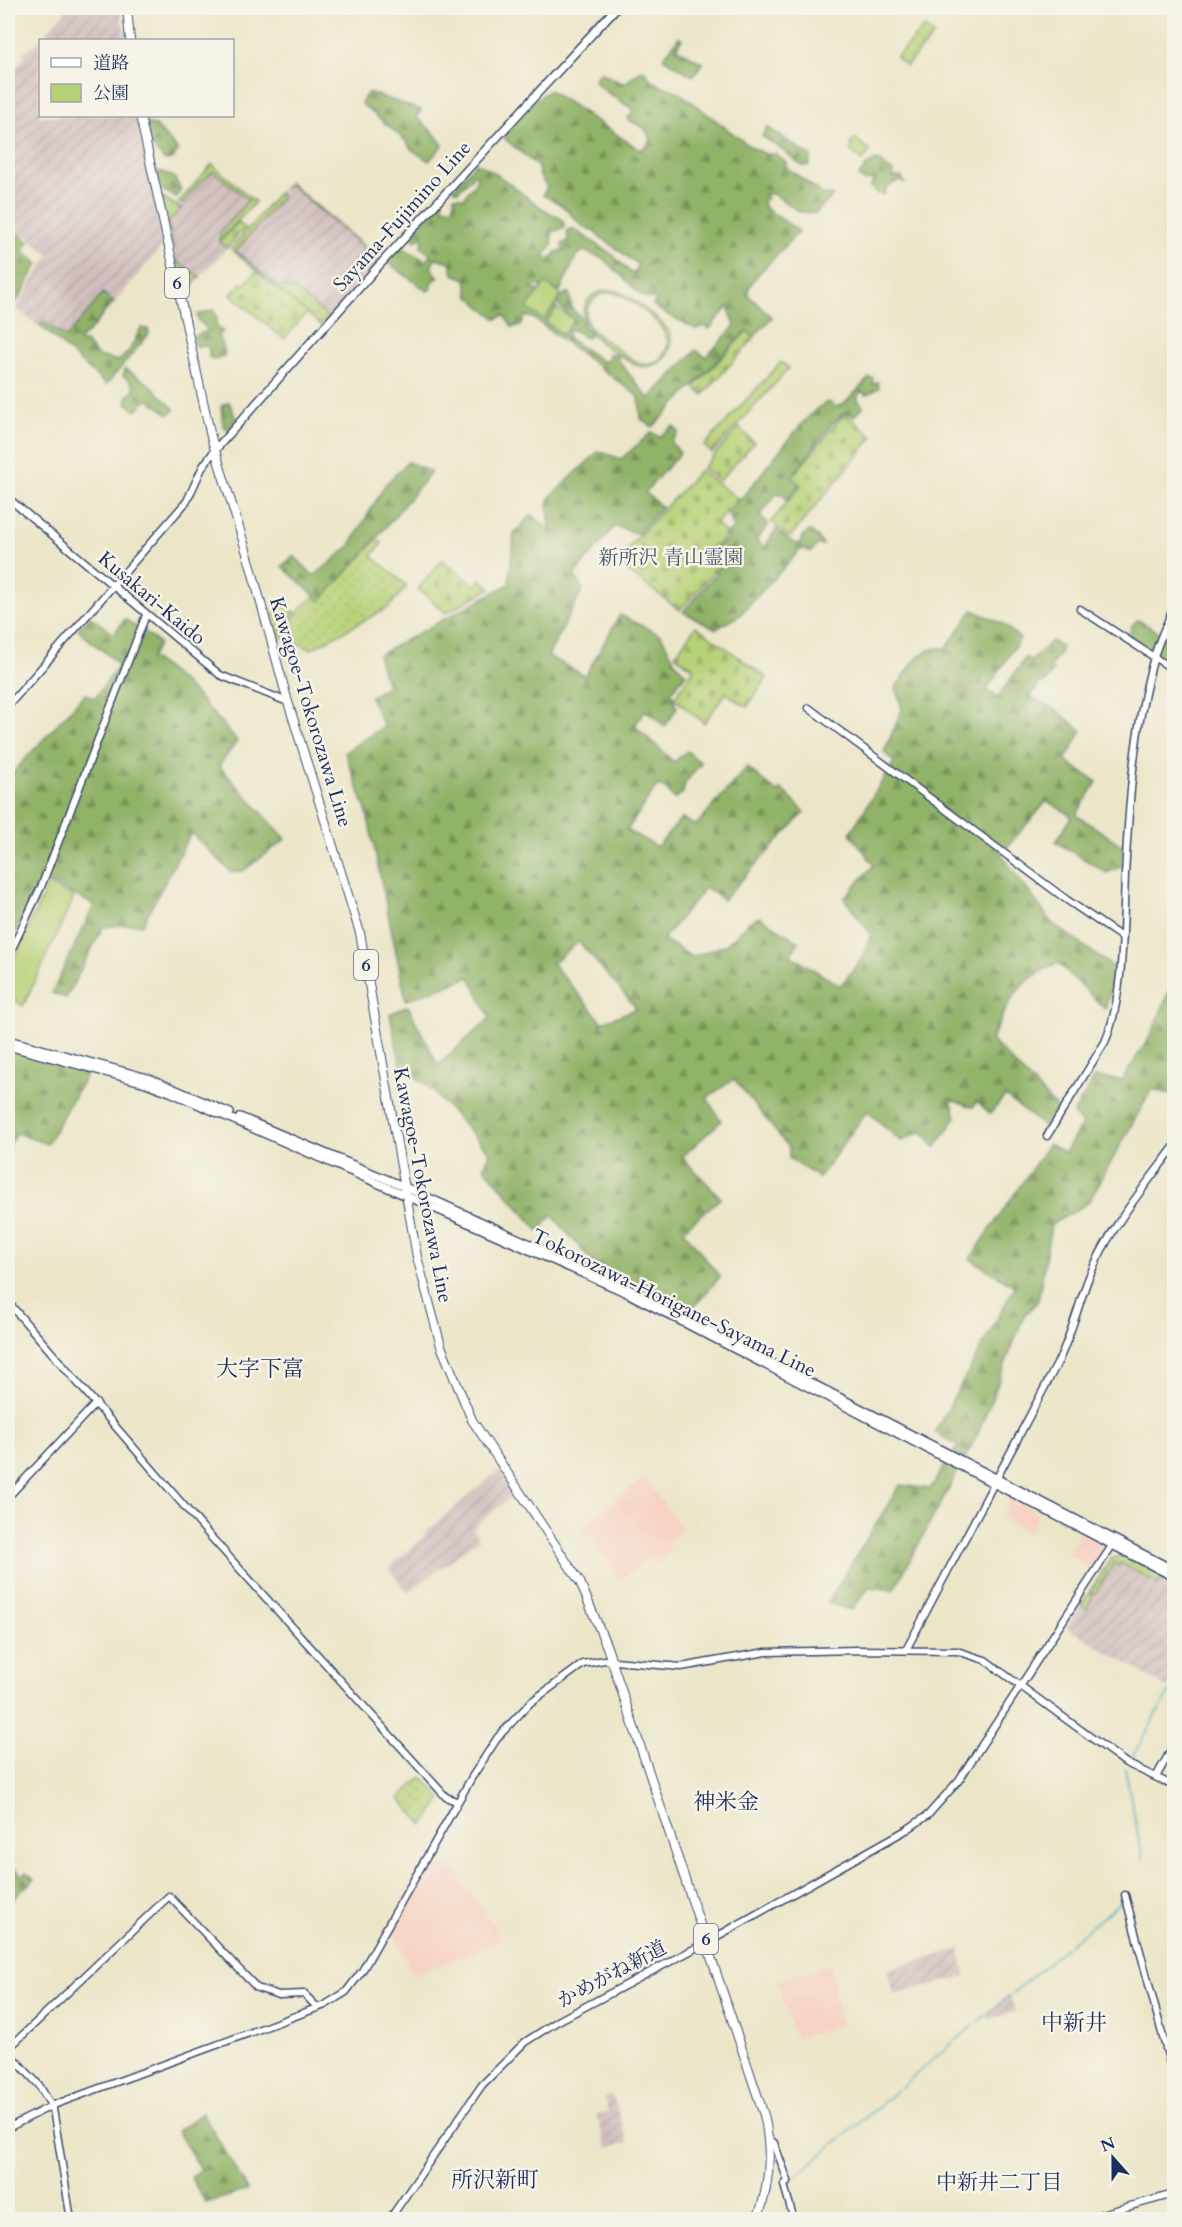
<svg xmlns="http://www.w3.org/2000/svg" width="1182" height="2227" font-family="Cardo,'Noto Serif JP',serif">
  <style>
    .built { fill: #f6d2c4 }
    .industrial { fill: url(#industrial-furrows) }
    .green { fill: url(#green-dots); stroke: #69806a; stroke-width: 1.5 }
    .forest { fill: url(#forest-firs); stroke: #567163; stroke-width: 1.5; fill-rule: evenodd }
    .cemetery { fill: url(#cemetery-stones); stroke: #69806a; stroke-width: 1.5 }
    .pitch { fill: #b7d177; stroke: #69806a; stroke-width: 1.5; fill-rule: evenodd }
    .lines { fill: none; stroke-linecap: round; stroke-linejoin: round }
    .stream { stroke: #3babb7; stroke-width: 1.5 }
    .tertiary-casing { stroke: #3a4a6e; stroke-width: 9 }
    .secondary-casing { stroke: #3a4a6e; stroke-width: 10 }
    .primary-casing { stroke: #3a4a6e; stroke-width: 10 }
    .tertiary { stroke: #fff; stroke-width: 6 }
    .secondary { stroke: #fff; stroke-width: 7 }
    .primary { stroke: #fff; stroke-width: 8 }
    .labels { text-anchor: middle; dominant-baseline: central; stroke-width: 5; stroke-linejoin: round; paint-order: stroke }
    .shield { fill: #f7f3e8; stroke: #5d6a87; stroke-width: 1.5 }
    .shield-label { font-size: 18px; font-weight: bold; fill: #1b2f5e }
    .street-label { font-size: 20px; fill: #1b2f5e; stroke: #f7f3e8 }
    .park-label { font-size: 20px; fill: #425864; stroke: #f7f3e8 }
    .neighbourhood-label { font-size: 21px; fill: #1b2f5e; stroke: #f7f3e8 }
    .quarter-label { font-size: 22px; fill: #1b2f5e; stroke: #f7f3e8 }
  </style>
  <defs>
    <pattern id="industrial-furrows" width="10" height="10" patternUnits="userSpaceOnUse" patternTransform="scale(1.5)"><rect width="10" height="10" fill="#d1bfbe"/><path d="M-1 1l2-2M0 10L10 0M9 11l2-2" fill="none" stroke="#b3a4a6"/></pattern>
    <pattern id="green-dots" width="8" height="8" patternUnits="userSpaceOnUse" patternTransform="scale(1.5)"><rect width="8" height="8" fill="#b7d177"/><path d="M2 2h.1M6 6h.1" fill="none" stroke="#9db469" stroke-width="1.8" stroke-linecap="round"/></pattern>
    <pattern id="forest-firs" width="22" height="20" patternUnits="userSpaceOnUse" patternTransform="scale(1.5)"><rect width="22" height="20" fill="#91b368"/><path d="M5 1l3.5 6h-7zM16 11l3.5 6h-7z" fill="#769259"/></pattern>
    <pattern id="cemetery-stones" width="16" height="16" patternUnits="userSpaceOnUse" patternTransform="scale(1.5)"><rect width="16" height="16" fill="#b7d177"/><path d="M2 7V4a2 2 0 0 1 4 0v3zM10 15v-3a2 2 0 0 1 4 0v3z" fill="#9db469"/></pattern>
  </defs>
  <rect width="100%" height="100%" fill="#f7f3e8"/>
  <filter id="ink" filterUnits="userSpaceOnUse"><feTurbulence type="fractalNoise" baseFrequency=".0167" numOctaves="2"/><feDisplacementMap in="SourceGraphic" scale="12" xChannelSelector="R" yChannelSelector="G"/><feConvolveMatrix kernelMatrix="1 2 1 2 8 2 1 2 1" color-interpolation-filters="sRGB"/></filter>
  <filter id="wash" filterUnits="userSpaceOnUse"><feTurbulence type="fractalNoise" baseFrequency=".008" numOctaves="4" result="noise"/><feDisplacementMap in="SourceGraphic" scale="24" xChannelSelector="R" yChannelSelector="G"/><feGaussianBlur stdDeviation="1.35" result="paint"/><feColorMatrix in="noise" values="0 0 0 0 0 0 0 0 0 0 0 0 0 0 0 0 0 1.4 0 .05"/><feComposite in="paint" operator="in"/></filter>
  <g filter="url(#wash)">
    <rect width="100%" height="100%" fill="#ece6c9"/>
    <path class="built" d="M644,1478L683,1529L666,1543L672,1551L654,1565L648,1558L621,1579L581,1527Z
      M1011,1499L1039,1514L1029,1533L1001,1517Z
      M1079,1532L1098,1541L1101,1554L1092,1568L1067,1555Z
      M450,1862L496,1929L501,1941L413,1975L390,1925L408,1892L414,1887L412,1884L422,1867L427,1870Z
      M831,1965L841,2026L795,2039L777,1980Z"/>
    <path class="industrial" d="M68,8H119L127,40H40V116H136L165,243L71,353L16,308L49,255L8,221V78L25,57L23,53L36,44Z
      M212,164L255,201L220,241L227,248L198,279L175,259L167,224L180,209L176,205Z
      M288,182L380,260L322,327L230,249Z
      M500,1469L516,1492L473,1528L479,1539L408,1593L388,1568L422,1539L426,1532Z
      M1123,1555L1171,1580L1169,1584L1174,1587L1169,1598L1174,1601V1676L1167,1688L1066,1627L1111,1558Z
      M960,1949L965,1976L894,1995L888,1969Z
      M1010,1995L1015,2012L989,2019L987,2015Z
      M612,2094L628,2142L607,2148L596,2115L608,2111L604,2097Z"/>
    <path class="green" d="M924,27L934,35L906,66L896,57Z
      M212,164L255,202L219,241L220,233L248,200L213,171L188,196L184,203L179,202Z
      M289,182L380,260L371,270L358,260L364,248L290,185L284,188Z
      M279,192L281,198L236,251L278,286L294,289L328,317L322,326L231,249Z
      M161,196L181,209L168,223L174,251Z
      M175,260L200,277L185,294L183,293Z
      M375,537L382,543L372,556L407,586L388,608L311,649L279,637L297,613Z
      M1123,1555L1163,1576L1158,1584L1121,1563L1119,1566L1114,1563L1095,1594L1092,1592L1090,1594L1093,1596L1087,1609L1081,1605L1111,1559Z
      M422,1777L442,1799L424,1825L399,1798Z"/>
    <path class="forest" d="M679,37L682,39L676,48L703,63L693,76L663,58Z
      M640,71H645C652,86 663,85 677,91L751,147L766,154H776L786,162V167L823,194L833,196L816,213L800,212L773,194H764L767,198L763,201L764,207L799,231L754,279L748,290L749,296L772,317L753,338L744,333L653,427L641,419L639,397L533,318L525,316L521,326L512,327L504,315L496,319C488,311 479,308 474,299L469,297L466,279L453,274L450,262L435,258L431,268L439,277L432,282L431,289L427,291L387,262L404,239L403,248L426,261L429,256L433,257L420,246L424,241L420,238L415,241L410,235L442,198L444,208L454,207V196L465,198C467,189 478,184 477,175H474L458,191L453,189L476,163C498,171 527,200 550,213C557,217 564,217 564,228L552,232V246L544,256L546,259L554,256L555,252L563,251L562,244L568,241L567,231L572,228L613,255L631,273L636,272L637,263C623,256 613,243 599,237L595,230C582,231 573,216 565,208C558,202 550,199 543,195L547,187L539,175L538,167L504,138C514,115 532,103 549,90L640,150L647,146L650,140L645,128L627,119L633,112L631,108L605,91L594,81L600,72L624,84ZM584,251L604,259L640,294L646,298L657,299L653,305C665,315 682,322 696,329L704,326L709,329L728,307L735,326L706,357L696,350L649,399L618,360L617,355L608,354L611,357L604,362L568,338V330H573L587,338L591,334L583,326V319L572,309L569,293H565L564,297L560,295L556,302L575,322H571L564,332L559,333L558,330L556,306L527,308L539,296L537,290L531,288L537,285L560,291L577,255Z
      M368,92L421,110L417,118L433,132L443,145L429,161L411,149L407,142L361,103Z
      M145,123L156,126C161,133 175,145 178,151L173,159L164,160L149,143Z
      M767,127L811,156L809,165L802,166C789,154 776,145 762,136Z
      M877,160L893,172L892,177H902L905,183L899,180L886,188L884,195L874,192L871,186L874,179L865,181L858,177L868,164Z
      M160,171L174,177L181,190L176,197L160,189L157,176Z
      M8,224L29,242L23,251L38,264L18,300L8,309Z
      M103,293L114,303C101,311 96,330 81,337L80,342H85L98,356L119,361L129,351L141,328L148,329L149,334L106,385L40,325L43,321L66,338Z
      M213,310L217,317L216,326L223,332L217,336L222,342L225,355L215,360L209,357V349L205,346H195L193,337L209,330L198,320L197,315Z
      M125,369L148,383L175,410L169,414L148,399L136,411L127,403V397L134,390C134,382 129,380 123,376Z
      M869,378H873V385L878,382L879,388L866,395L861,391L857,398L863,407L854,416L845,412L832,424L795,472L794,476L800,484L786,501L784,495L777,493L761,514L758,513L769,525L756,540L765,547L776,529L795,544L800,543L803,536L810,531L817,536L823,545H817L811,552L805,549L800,550L739,616L716,629L683,612L718,571L709,559L719,542L726,541L728,533L734,528L726,510C732,504 739,501 744,495C758,480 813,402 829,402L836,407L844,404Z
      M229,402L236,419L228,430L223,426L221,406Z
      M673,426L679,432L671,442L680,453L645,492L662,507L638,534L615,526L574,575L583,589L548,656L585,676L620,615L661,635L675,662L686,674L671,692L677,708L665,726L645,710L635,726L674,762L687,751L701,763L685,783L683,793L674,799L666,789L657,786L627,830L657,847L682,818L695,826L747,767L777,792L781,789L805,812L723,900L706,887L663,939L692,957L727,944L749,922L760,917L799,942L790,955L840,986L862,958L871,934L844,898L874,865L850,833L894,762L884,752L902,709L896,687C911,668 918,645 946,648L973,610L1003,624L1020,639L986,691L998,697L1026,657L1031,661L1051,641L1061,646L1060,653L1050,667L1053,671L1045,683H1039L1031,697L1056,710L1082,731L1065,761L1097,782L1076,815L1123,846L1122,866L1107,873L1056,842L1072,816L1047,801L1001,854L1051,922L1117,970L1105,1009L1058,963C1015,981 1011,1000 991,1040L1061,1112L1048,1130L1005,1096L990,1114L977,1101L973,1107L951,1099L956,1117L935,1148L922,1131L901,1141L867,1111L819,1178L789,1158V1148L734,1079L707,1098L721,1121L682,1157L721,1198L683,1230L720,1277L690,1311L593,1263L552,1215L539,1231L484,1167L490,1153L429,1087L401,1067L390,1014L408,1006L438,1065L490,1018L470,977L406,1000L367,813L345,752L384,726L370,697L387,686L378,655L509,584L514,533L532,515L550,530L548,503L551,496L599,451L621,459L652,432L659,437ZM579,942L636,1008V1009L602,1022L552,963Z
      M408,462L431,472L361,557L320,601L282,566L294,556L314,576L349,547L385,485Z
      M1174,615V665L1151,654L1128,638L1132,625L1138,620L1165,636Z
      M90,616L114,634L125,619L159,643L151,658C186,680 210,710 237,741L219,766L286,839L243,871L231,872L191,833L142,925L133,924L103,927L66,998L52,993L94,905L44,879L8,947V778L85,694L95,698L119,666C105,649 93,646 78,629Z
      M1174,979V1096L1152,1089L1088,1203L1051,1225L1038,1301L1024,1316L978,1434L894,1590L869,1587L852,1610L827,1603L900,1485L930,1489L958,1446L935,1432L1015,1286L970,1259L1049,1144L1065,1153L1082,1124L1073,1114L1095,1077L1122,1080L1151,1035Z
      M8,1050L88,1071L47,1144L16,1133L8,1148Z
      M15,1869L22,1876L27,1872L34,1879L8,1904V1874Z
      M202,2113L248,2190L206,2203L191,2178L201,2169L177,2131Z"/>
    <path class="cemetery" d="M238,222L245,228L227,248L220,242Z
      M256,272L307,313L284,339L231,295L241,283L244,285Z
      M747,331L754,338L703,395L694,387Z
      M781,362L789,368L712,453L704,446Z
      M845,413L873,437L790,537L771,522L801,485L792,477Z
      M739,427L754,443L719,481L703,468Z
      M700,470L738,499L716,524L727,534L709,555L720,565L680,610L615,562Z
      M442,560L475,585L481,579L491,588L446,613L418,589Z
      M283,604L295,612L277,636L270,618Z
      M696,626L767,678L747,707L726,693L704,723L674,698L694,669L675,655Z"/>
    <path class="pitch" d="M855,138L870,151L862,161L850,150L853,147L850,144Z
      M545,283L562,295L544,320L527,308Z
      M603,291C608,290 612,289 617,291C628,294 664,322 669,332C678,352 657,371 638,366C618,355 575,333 585,306C588,297 595,293 603,291ZM612,292C629,297 669,326 668,345C656,380 632,360 613,346C605,340 592,333 588,324C581,307 596,293 612,292Z
      M557,308L574,320L563,335L546,322Z
      M48,884L74,897L23,1006L8,995V972Z"/>
    <g class="lines">
      <path class="stream" d="M1130,1761L1174,1684
        M1125,1769L1143,1860
        M1069,1945L1123,1900
        M1013,1993L1066,1947
        M979,2021L1010,1995
        M956,2040L973,2026
        M900,2088L953,2042
        M844,2136L897,2090
        M801,2172L841,2138
        M791,2180L800,2173"/>
    </g>
  </g>
  <g filter="url(#ink)">
    <g class="lines">
      <defs>
        <path id="tertiary" d="M8,498L220,675L288,702
          M1080,609L1174,670
          M8,706L187,501L203,466L215,450
          M809,708L1067,900L1123,938
          M8,957L41,887L146,615
          M1047,1136L1105,1042C1124,999 1123,923 1125,875C1129,802 1134,727 1154,657C1159,639 1168,622 1174,606
          M8,1302L210,1536L446,1797L458,1802
          M8,1497L96,1403
          M906,1650L1057,1364C1070,1338 1077,1310 1087,1282C1107,1231 1142,1190 1174,1147
          M1156,1777L1174,1745
          M1125,1895L1174,2078
          M8,2049L169,1896L257,1988L279,1995L304,1994L318,2008
          M8,2052L39,2085L53,2109L71,2220
          M8,2128L51,2106L325,2005L346,1992L362,1971L472,1777L498,1737L531,1702L583,1664L604,1660L681,1667L766,1652L858,1650L957,1651L985,1660L1126,1763L1174,1786
          M768,2138L774,2143L788,2181L784,2185L794,2220
          M389,2220L482,2085L525,2042L558,2021L707,1942L908,1829L928,1815L959,1780L1115,1541
          M1080,2220L1174,2194"/>
        <path id="secondary" d="M215,450L374,271L616,8
          M8,1040L151,1079L230,1113
          M8,1046L146,1083L170,1092L625,1292L1174,1577
          M240,1117L405,1187L629,1289L1174,1570"/>
        <path id="primary" d="M127,8L130,40
          M140,116L211,437L250,563L288,702L360,933L417,1257L441,1346L472,1420L580,1582L607,1647L764,2115C772,2150 770,2186 757,2220"/>
      </defs>
      <use href="#tertiary" class="tertiary-casing"/>
      <use href="#secondary" class="secondary-casing"/>
      <use href="#primary" class="primary-casing"/>
      <use href="#tertiary" class="tertiary"/>
      <use href="#secondary" class="secondary"/>
      <use href="#primary" class="primary"/>
    </g>
  </g>
  <g class="labels">
    <g class="shield">
      <rect x="165" y="268" width="24" height="30" rx="4.5"/>
      <rect x="354" y="950" width="24" height="30" rx="4.5"/>
      <rect x="694" y="1924" width="24" height="30" rx="4.5"/>
    </g>
    <g class="shield-label">
      <text x="177" y="283">6</text>
      <text x="366" y="965">6</text>
      <text x="706" y="1939">6</text>
    </g>
    <g class="street-label">
      <text transform="translate(402 216) rotate(-48)">Sayama-Fujimino Line</text>
      <text transform="translate(152 598) rotate(40)">Kusakari-Kaido</text>
      <text transform="translate(311 712) rotate(73)">Kawagoe-Tokorozawa Line</text>
      <text transform="translate(423 1185) rotate(79)">Kawagoe-Tokorozawa Line</text>
      <text transform="translate(674 1303) rotate(26)">Tokorozawa-Horigane-Sayama Line</text>
      <text transform="translate(612 1974) rotate(-28)">かめがね新道</text>
    </g>
    <g class="park-label">
      <text x="671" y="557">新所沢 青山霊園</text>
    </g>
    <g class="neighbourhood-label">
      <text x="999" y="2182">中新井二丁目</text>
    </g>
    <g class="quarter-label">
      <text x="260" y="1369">大字下富</text>
      <text x="726" y="1802">神米金</text>
      <text x="1074" y="2023">中新井</text>
      <text x="495" y="2180">所沢新町</text>
    </g>
  </g>
  <rect width="1182" height="2227" fill="none" stroke="#f7f3e8" stroke-width="30"/>
  <rect x="39" y="39" width="195" height="78" fill="#f7f3e8" stroke="#9fa5b1" stroke-width="1.5"/>
  <rect x="51" y="58" width="30" height="9" fill="#ffffff" stroke="#9fa5b1" stroke-width="1.5"/>
  <text x="93" y="69" font-size="18" fill="#1b2f5e">道路</text>
  <rect x="51" y="84" width="30" height="18" fill="#b7d177" stroke="#9fa5b1" stroke-width="1.5"/>
  <text x="93" y="99" font-size="18" fill="#1b2f5e">公園</text>
  <g transform="translate(1113 2158) rotate(339)" stroke="#f7f3e8" stroke-width="4.5" paint-order="stroke">
  <path d="M0-4.5L10 22L0 15L-10 22Z" fill="#1b2f5e"/>
  <text y="-9" font-size="16" font-weight="bold" text-anchor="middle" fill="#1b2f5e">N</text>
  </g>
</svg>
